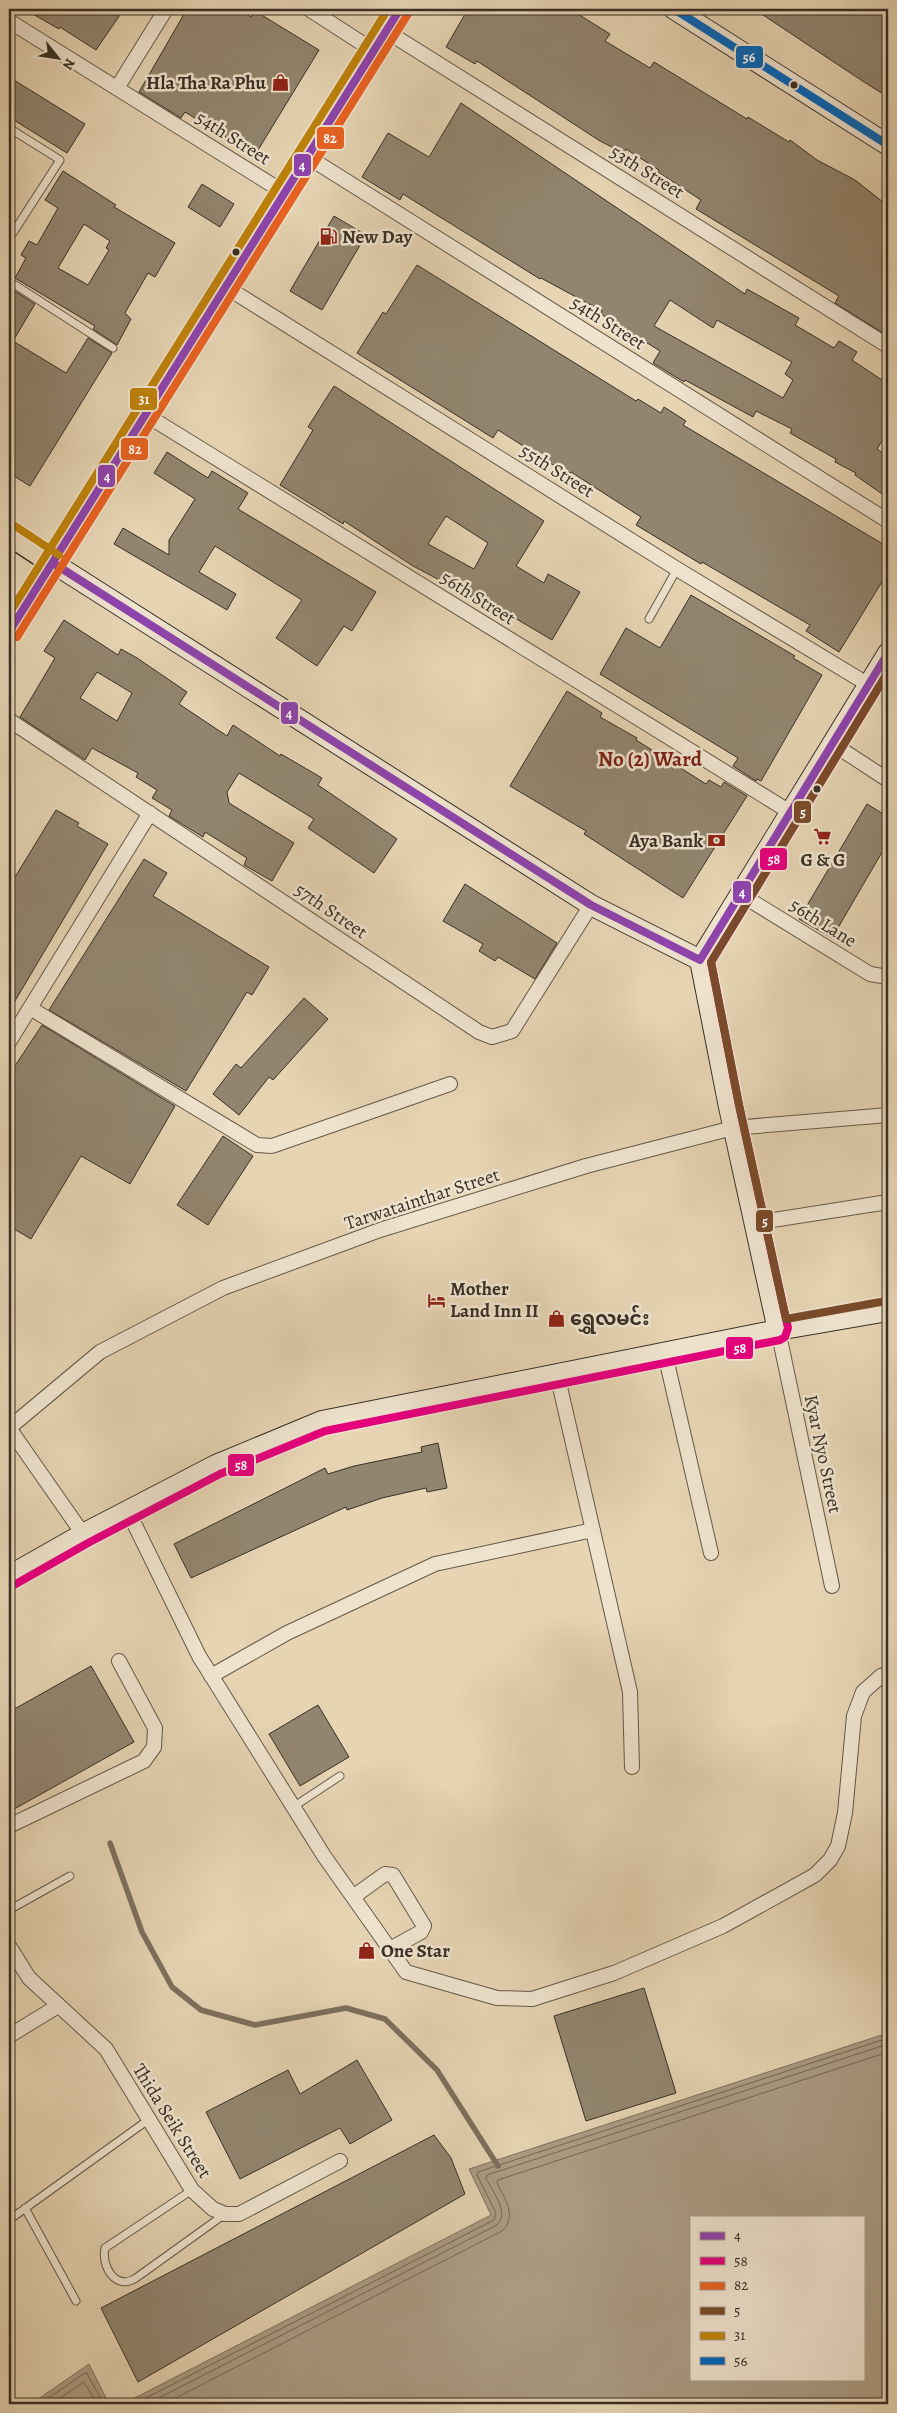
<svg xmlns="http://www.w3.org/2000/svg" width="897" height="2413" font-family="Alegreya,'Noto Sans Myanmar',serif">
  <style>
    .water { fill: #ab9c83; stroke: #7d705e; fill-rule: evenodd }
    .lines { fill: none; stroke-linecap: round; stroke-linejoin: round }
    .shore { stroke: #726654; stroke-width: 1 }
    .stream { stroke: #7d705e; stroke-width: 5.5 }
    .building { fill: #92856f; stroke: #382f26; fill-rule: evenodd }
    .lane-casing { stroke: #645849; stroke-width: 9 }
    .street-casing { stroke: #645849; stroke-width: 16 }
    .secondary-casing { stroke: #382f26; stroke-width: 22 }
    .primary-casing { stroke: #382f26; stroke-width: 25 }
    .lane { stroke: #efe3ce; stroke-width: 7 }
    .street { stroke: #efe3ce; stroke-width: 14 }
    .secondary { stroke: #efe3ce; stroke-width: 20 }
    .primary { stroke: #e6d4b3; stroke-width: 22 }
    .bus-1-casing { stroke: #efe3ce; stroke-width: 11 }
    .bus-2-casing { stroke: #efe3ce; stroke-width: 11 }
    .bus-3-casing { stroke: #efe3ce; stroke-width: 11 }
    .bus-4-casing { stroke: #efe3ce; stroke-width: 11 }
    .bus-5-casing { stroke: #efe3ce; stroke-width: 11 }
    .bus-6-casing { stroke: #efe3ce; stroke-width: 11 }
    .bus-1 { stroke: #8e44ad; stroke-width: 8 }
    .bus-2 { stroke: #e5007d; stroke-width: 8 }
    .bus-3 { stroke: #e96222; stroke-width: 8 }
    .bus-4 { stroke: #7a4b2a; stroke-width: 8 }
    .bus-5 { stroke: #be820b; stroke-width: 8 }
    .bus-6 { stroke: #0065bd; stroke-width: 8 }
    .bus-dot { fill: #382f26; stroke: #efe3ce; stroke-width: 2 }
    .labels { text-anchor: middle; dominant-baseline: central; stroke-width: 5; stroke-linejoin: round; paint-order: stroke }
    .poi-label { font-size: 19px; font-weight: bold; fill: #382f26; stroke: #efe3ce; text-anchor: start }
    .street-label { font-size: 19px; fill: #382f26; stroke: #efe3ce }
    .quarter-label { font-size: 21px; font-weight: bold; fill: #7a1f14; stroke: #efe3ce }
    .line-badge { stroke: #efe3ce; stroke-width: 2 }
    .badge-label { font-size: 14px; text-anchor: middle; font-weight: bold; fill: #fff }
  </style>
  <rect width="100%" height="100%" fill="#e6d4b3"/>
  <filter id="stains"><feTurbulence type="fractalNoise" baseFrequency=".004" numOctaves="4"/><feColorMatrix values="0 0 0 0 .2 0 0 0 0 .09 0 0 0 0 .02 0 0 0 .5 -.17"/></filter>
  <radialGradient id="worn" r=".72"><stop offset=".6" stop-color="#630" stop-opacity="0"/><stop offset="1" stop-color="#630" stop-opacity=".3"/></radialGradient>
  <path class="water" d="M888,2033V2404H123L491,2215L469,2169ZM691,2217H863V2379H691Z
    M89,2364L109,2404H31Z"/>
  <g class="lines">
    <path class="shore" d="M40,2404L86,2372L104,2404
      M51,2404L84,2382L97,2404
      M134,2404L494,2220L496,2213L477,2175L478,2172L888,2038
      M147,2404L497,2225C510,2212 492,2191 486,2178L487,2175L888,2044
      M164,2404L502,2231C518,2216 504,2198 497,2183L498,2180L888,2052"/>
    <path class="stream" d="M110,1843L142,1932L172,1987L201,2010L255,2025L346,2008L385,2019L437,2070L498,2166"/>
  </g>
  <path class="building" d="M24,9H124L96,50L60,27L59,29Z
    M187,9H237L251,17L255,11L319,50L255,155L185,112L181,118L139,92Z
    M468,9H570L610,34L605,41L650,68L654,62L747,119L748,117L789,142L790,140L817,160L855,180L888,206V336L835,303L839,296L696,209L701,200L658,172L659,170L626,149L624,153L600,141L477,61L475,64L446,47Z
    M754,9H888V97L864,82Z
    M9,77L85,124L67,153L9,117Z
    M461,103L745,294L747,289L799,318L795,325L834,348L839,341L857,352L852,360L888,384V431L877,449L888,457V498L855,475L856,473L835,462L836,459L790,433L792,429L756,411L753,417L685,380L684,382L653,363L660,351L601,314L602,311L541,278L540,279L403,194L400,200L362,177L388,133L429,157ZM670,300L713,328L717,320L792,362L785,374L793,380L783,398L654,326Z
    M63,171L116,205L114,207L175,243L155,277L148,273L125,313L131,319L117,345L93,329L95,326L15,278L26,258L21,255L29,241L37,245L58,208L45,200ZM84,224L110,241L106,248L109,250L88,285L58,268Z
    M202,184L234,204L220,227L188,207Z
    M334,216L366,235L322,310L290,291Z
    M417,265L636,401L638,399L661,413L664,407L686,421L683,425L888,547V572L839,652L806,631L810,625L702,562L701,564L636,525L641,517L571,472L569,475L498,430L493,438L357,353L383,312L386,314Z
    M10,288L35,304L13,341L66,373L88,338L112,353L30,486L9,473Z
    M334,386L544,521L516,566L544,583L548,574L580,592L552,640L481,598L479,601L413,566L344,521L343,524L280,485L313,430L308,427ZM446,516L488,543L474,569L428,544Z
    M167,452L208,478L212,471L248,493L238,509L376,592L352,631L344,626L317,666L276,638L302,600L215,546L199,572L236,594L227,610L114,544L123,528L169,555V540L195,499L154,473Z
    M691,595L795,656L793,658L822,675L761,781L757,779L756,781L733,766L738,758L600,674L626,628L660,648Z
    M64,620L118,655L121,649L137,658L187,692L179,704L227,736L233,725L280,756L281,754L322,778L318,785L397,839L374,873L308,828L314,819L239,773L227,792L229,803L294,843L272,881L244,865L247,858L205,832L203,837L169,816L172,810L152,798L157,790L136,777L138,773L92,748L85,760L20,717L55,658L44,651ZM97,672L132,693L117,721L80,698Z
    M567,691L602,713L600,717L637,738L636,740L706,784L709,780L721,787L724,782L747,796L683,898L584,834L586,831L510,786Z
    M867,804L888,817V842L832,938L799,919Z
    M56,810L79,823L77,826L108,844L9,1011V887Z
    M144,859L167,873L153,896L269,967L252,995L247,992L186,1091L49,1010Z
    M465,884L557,943L535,979L498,957L495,961L479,951L483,944L443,921Z
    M304,998L328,1019L273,1080L269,1077L239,1115L213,1094L236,1064L241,1068Z
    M42,1025L175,1106L130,1184L81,1156L31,1239L9,1226V1075Z
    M223,1136L253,1156L208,1225L177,1205Z
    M438,1443L447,1488L427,1492L426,1488L382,1498L347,1510L346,1507L191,1578L174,1544L325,1468L328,1474L354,1466L422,1452L421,1447Z
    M91,1666L134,1742L9,1812V1712Z
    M318,1705L349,1757L300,1786L269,1734Z
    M644,1988L676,2093L586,2121L554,2016Z
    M357,2060L392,2120L350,2144L340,2128L240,2179L206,2112L288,2070L300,2094Z
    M434,2135L451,2158L465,2194L138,2382L101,2308Z"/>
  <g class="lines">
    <defs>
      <path id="lane" d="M9,128L60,160L9,239
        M9,281L113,348
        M649,619L677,569
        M293,1807L340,1776
        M9,1910L70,1876
        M192,2190L105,2248C101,2267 116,2291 136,2278L225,2214
        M25,2208L76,2301
        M9,2220L148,2120"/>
      <path id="street" d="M309,9L374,51
        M9,21L285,193
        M386,31L888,346
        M117,88L166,9
        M308,157L888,521
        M226,287L677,569L869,685
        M146,415L790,812
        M9,720L479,1032L492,1037L512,1031L591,905
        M833,744L888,780
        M740,894L870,974L888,977
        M30,1008L257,1145L272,1146L450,1084
        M9,1042L150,813
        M754,1223L888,1202
        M778,1330L832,1586
        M665,1354L711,1553
        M557,1374L630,1692L632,1767
        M128,1511L199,1656L324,1856L406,1972L497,1998L532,1999L614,1973L723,1926L815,1875L830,1860L838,1846L845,1813L854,1716L863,1692L881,1676L888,1674
        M83,1534L9,1428L100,1352L223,1288L380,1230L586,1166L733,1128L888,1115
        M211,1676L287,1633L435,1564L593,1530
        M9,1826L144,1761L154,1747L155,1728L119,1661
        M353,1897L385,1874L393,1875L424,1926L421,1932L390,1949
        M9,1946L29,1978L106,2049L192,2190L213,2209L225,2214H239L340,2161
        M9,2036L58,2006"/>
      <path id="secondary" d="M674,9L888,145
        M53,563L591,905L700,960
        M778,1330L729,1107L700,960L888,653
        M9,1576L83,1534L216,1465L322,1421L778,1330L888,1311"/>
      <path id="primary" d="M9,534L53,563
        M9,632L400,9"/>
    </defs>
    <use href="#lane" class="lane-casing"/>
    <use href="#street" class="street-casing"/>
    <use href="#secondary" class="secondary-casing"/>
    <use href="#primary" class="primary-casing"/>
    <use href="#lane" class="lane"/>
    <use href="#street" class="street"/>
    <use href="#secondary" class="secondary"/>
    <use href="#primary" class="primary"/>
    <defs>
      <path id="bus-1" d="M53,563L591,905L700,960L888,653
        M9,632L400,9"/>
      <path id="bus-2" d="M14,1585L88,1543L220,1474L325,1431L780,1340L785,1337L788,1328L739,1105L711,962L888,672"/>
      <path id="bus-3" d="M17,637L408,14"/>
      <path id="bus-4" d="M886,1301L786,1319L739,1105L711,962L888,672"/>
      <path id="bus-5" d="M15,526L59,555
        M9,614L388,9"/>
      <path id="bus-6" d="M674,9L888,145"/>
    </defs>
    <use href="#bus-1" class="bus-1-casing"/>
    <use href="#bus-2" class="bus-2-casing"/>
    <use href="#bus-3" class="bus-3-casing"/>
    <use href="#bus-4" class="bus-4-casing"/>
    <use href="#bus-5" class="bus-5-casing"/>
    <use href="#bus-6" class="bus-6-casing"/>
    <use href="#bus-1" class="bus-1"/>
    <use href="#bus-2" class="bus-2"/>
    <use href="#bus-3" class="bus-3"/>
    <use href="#bus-4" class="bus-4"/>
    <use href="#bus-5" class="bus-5"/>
    <use href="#bus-6" class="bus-6"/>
  </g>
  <defs>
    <symbol id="shop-bare" viewBox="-9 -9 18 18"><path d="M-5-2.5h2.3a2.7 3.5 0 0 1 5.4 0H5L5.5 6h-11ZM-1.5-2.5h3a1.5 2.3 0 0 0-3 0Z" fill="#8f2418" stroke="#efe3ce" stroke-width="2.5" paint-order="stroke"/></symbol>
    <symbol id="fuel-bare" viewBox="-9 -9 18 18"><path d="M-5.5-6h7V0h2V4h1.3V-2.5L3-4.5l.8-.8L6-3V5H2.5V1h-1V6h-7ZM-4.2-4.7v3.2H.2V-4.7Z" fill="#8f2418" stroke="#efe3ce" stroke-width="2.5" paint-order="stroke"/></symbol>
    <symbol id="supermarket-bare" viewBox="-9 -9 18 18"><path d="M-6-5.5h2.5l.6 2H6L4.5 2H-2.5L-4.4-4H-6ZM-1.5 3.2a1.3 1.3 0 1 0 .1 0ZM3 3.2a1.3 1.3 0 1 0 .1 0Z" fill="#8f2418" stroke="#efe3ce" stroke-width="2.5" paint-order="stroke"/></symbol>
    <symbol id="bank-bare" viewBox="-9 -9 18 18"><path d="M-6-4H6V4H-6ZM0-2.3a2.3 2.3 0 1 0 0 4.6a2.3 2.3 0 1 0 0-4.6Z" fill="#8f2418" stroke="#efe3ce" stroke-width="2.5" paint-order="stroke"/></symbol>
    <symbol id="hotel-bare" viewBox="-9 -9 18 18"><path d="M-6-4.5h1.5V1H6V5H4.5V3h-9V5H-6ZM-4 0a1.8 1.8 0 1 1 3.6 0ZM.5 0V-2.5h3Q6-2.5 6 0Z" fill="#8f2418" stroke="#efe3ce" stroke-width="2.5" paint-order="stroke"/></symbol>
  </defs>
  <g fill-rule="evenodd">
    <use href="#shop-bare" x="268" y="70" width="25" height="25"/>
    <use href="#fuel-bare" x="316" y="224" width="25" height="25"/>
    <use href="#supermarket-bare" x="810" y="824" width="25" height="25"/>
    <use href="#bank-bare" x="704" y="828" width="25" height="25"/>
    <use href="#hotel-bare" x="424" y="1288" width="25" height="25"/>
    <use href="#shop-bare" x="544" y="1306" width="25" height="25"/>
    <use href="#shop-bare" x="354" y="1938" width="25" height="25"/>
  </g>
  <g class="bus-dot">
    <circle cx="794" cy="85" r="4.5"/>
    <circle cx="236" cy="252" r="4.5"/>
    <circle cx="817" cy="789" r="4.5"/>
  </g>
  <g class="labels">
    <g class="poi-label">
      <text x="266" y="83" text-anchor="end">Hla Tha Ra Phu</text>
      <text x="342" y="237">New Day</text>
      <text x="703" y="841" text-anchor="end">Aya Bank</text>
      <text x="823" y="860" text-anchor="middle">G &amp; G</text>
      <text x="450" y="1289">Mother<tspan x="450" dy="22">Land Inn II</tspan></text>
      <text x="570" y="1319">ရွှေလမင်း</text>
      <text x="381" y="1951">One Star</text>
    </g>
    <g class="street-label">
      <text transform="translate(233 138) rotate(32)">54th Street</text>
      <text transform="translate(647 172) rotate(32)">53th Street</text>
      <text transform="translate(608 323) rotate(32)">54th Street</text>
      <text transform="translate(557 471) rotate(32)">55th Street</text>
      <text transform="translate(478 598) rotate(32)">56th Street</text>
      <text transform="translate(331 911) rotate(34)">57th Street</text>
      <text transform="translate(823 923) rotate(32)">56th Lane</text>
      <text transform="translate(422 1199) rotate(-18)">Tarwatainthar Street</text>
      <text transform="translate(823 1454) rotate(78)">Kyar Nyo Street</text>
      <text transform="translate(172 2121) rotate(58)">Thida Seik Street</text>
    </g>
    <g class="quarter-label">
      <text x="650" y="759">No (2) Ward</text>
    </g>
  </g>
  <g class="line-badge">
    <rect x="735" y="45" width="29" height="24" rx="5" fill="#0065bd"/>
    <rect x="316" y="126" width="29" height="24" rx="5" fill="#e96222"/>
    <rect x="293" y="153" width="19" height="24" rx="5" fill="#8e44ad"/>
    <rect x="129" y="387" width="29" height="24" rx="5" fill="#be820b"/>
    <rect x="120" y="437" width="29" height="24" rx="5" fill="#e96222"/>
    <rect x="97" y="464" width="19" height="24" rx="5" fill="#8e44ad"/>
    <rect x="280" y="701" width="19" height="24" rx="5" fill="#8e44ad"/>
    <rect x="793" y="800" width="19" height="24" rx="5" fill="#7a4b2a"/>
    <rect x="759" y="847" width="29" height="24" rx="5" fill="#e5007d"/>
    <rect x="732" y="880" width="20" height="24" rx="5" fill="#8e44ad"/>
    <rect x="755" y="1209" width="19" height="24" rx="5" fill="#7a4b2a"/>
    <rect x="725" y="1336" width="29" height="24" rx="5" fill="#e5007d"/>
    <rect x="227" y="1453" width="28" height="24" rx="5" fill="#e5007d"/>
  </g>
  <g class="badge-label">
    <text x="749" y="62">56</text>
    <text x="330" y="143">82</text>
    <text x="302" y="170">4</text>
    <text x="144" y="404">31</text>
    <text x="135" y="454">82</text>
    <text x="107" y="481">4</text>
    <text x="289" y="718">4</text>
    <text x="803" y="817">5</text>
    <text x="774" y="864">58</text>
    <text x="742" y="897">4</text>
    <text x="765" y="1226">5</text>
    <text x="740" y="1353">58</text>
    <text x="241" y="1470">58</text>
  </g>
  <rect width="897" height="2413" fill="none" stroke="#e6d4b3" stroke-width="30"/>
  <rect x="10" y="10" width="877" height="2393" fill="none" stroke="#382f26" stroke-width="2.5"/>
  <rect x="15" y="15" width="867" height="2383" fill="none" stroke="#382f26"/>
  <rect x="690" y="2216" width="175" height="165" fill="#efe3ce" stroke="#a69b8b"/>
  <rect x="700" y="2232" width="25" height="8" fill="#8e44ad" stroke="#a69b8b"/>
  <text x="734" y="2240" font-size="15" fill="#382f26">4</text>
  <rect x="700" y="2257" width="25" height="8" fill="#e5007d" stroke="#a69b8b"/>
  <text x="734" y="2266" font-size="15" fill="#382f26">58</text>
  <rect x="700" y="2282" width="25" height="8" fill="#e96222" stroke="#a69b8b"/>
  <text x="734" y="2290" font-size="15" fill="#382f26">82</text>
  <rect x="700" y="2307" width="25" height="8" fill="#7a4b2a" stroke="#a69b8b"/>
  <text x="734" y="2316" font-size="15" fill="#382f26">5</text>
  <rect x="700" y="2332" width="25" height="8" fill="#be820b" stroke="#a69b8b"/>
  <text x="734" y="2340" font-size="15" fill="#382f26">31</text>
  <rect x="700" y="2357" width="25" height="8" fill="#0065bd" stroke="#a69b8b"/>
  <text x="734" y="2366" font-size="15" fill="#382f26">56</text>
  <g transform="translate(58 58) rotate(120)" stroke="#efe3ce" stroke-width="4" paint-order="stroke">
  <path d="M0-4L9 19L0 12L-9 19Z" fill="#382f26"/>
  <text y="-8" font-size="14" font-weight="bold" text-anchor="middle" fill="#382f26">N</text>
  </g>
  <rect width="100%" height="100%" filter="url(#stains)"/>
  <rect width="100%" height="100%" fill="url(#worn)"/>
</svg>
